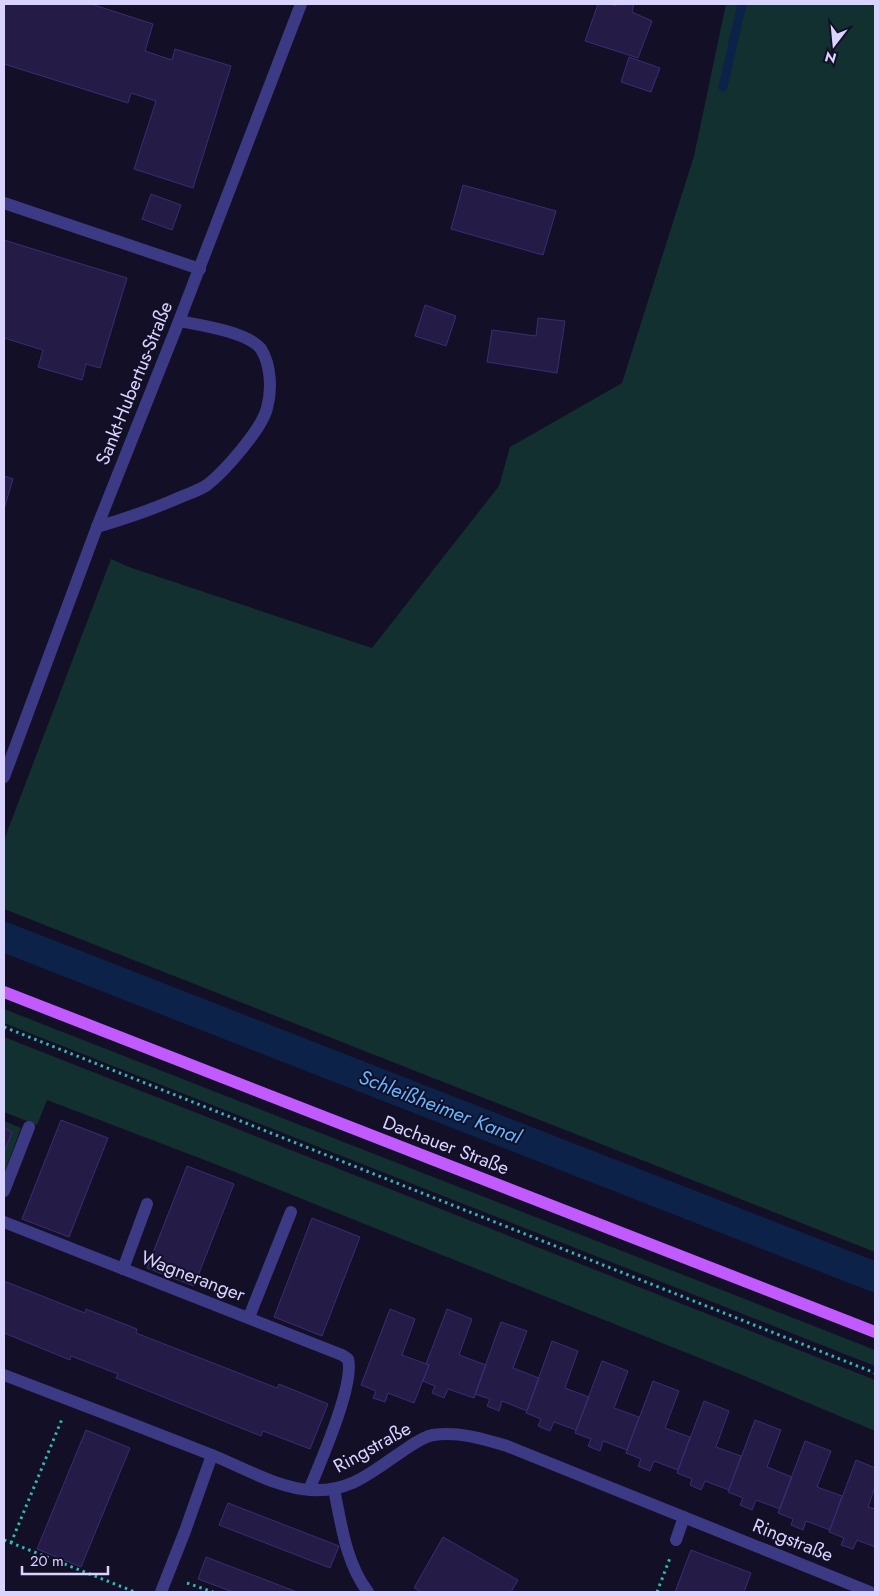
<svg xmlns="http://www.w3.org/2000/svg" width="879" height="1596" font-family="Jost,sans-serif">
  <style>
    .green { fill: #12302f }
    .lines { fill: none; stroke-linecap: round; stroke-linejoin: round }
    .stream { stroke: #0c2248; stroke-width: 9 }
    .canal { stroke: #0c2248; stroke-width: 30 }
    .building { fill: #241b47; stroke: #3b2d73 }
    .path { stroke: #2fb8b0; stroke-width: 3; stroke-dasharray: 2.5 4; stroke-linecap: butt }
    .lane { stroke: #3d3a85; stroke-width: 12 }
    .street { stroke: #3d3a85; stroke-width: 12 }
    .primary { stroke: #c25bff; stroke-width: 12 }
    .labels { text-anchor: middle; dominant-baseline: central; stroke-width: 4; stroke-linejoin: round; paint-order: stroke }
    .street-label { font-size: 19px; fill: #d9d4ff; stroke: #130f26 }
    .water-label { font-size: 20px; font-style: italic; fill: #62b6ff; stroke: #130f26 }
  </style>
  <rect width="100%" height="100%" fill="#130f26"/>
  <path class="green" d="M726,4H875V1252L4,909V840L111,559L129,567L372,648L499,486L510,447L622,383L694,156Z
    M4,1009L875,1350V1366L4,1023Z
    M4,1037L875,1380V1431L742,1375L202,1159L47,1100L37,1125L4,1112Z
    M4,1121L21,1128L4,1174V1153L12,1132L4,1128Z"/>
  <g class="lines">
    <path class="stream" d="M723,87L742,4"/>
    <path class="canal" d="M4,937L875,1277"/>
  </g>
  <path class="building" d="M4,4H91L153,24L145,51L172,60L175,49L231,66L193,188L134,169L156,101L131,93L128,103L4,64Z
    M598,4H610L616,6L617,4H634L632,12L652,21L638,58L585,41Z
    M629,57L660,68L651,92L621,82Z
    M463,185L556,211L543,255L451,229Z
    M151,194L181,205L172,230L142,219Z
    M4,240L127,278L100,368L86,364L82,380L38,367L43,350L4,338Z
    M425,305L456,316L446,346L415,336Z
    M538,318L565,321L557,373L487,362L492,330L536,336Z
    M4,476L13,479L4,509Z
    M61,1120L108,1138L69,1237L22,1219Z
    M4,1128L12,1132L4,1153Z
    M187,1166L234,1184L194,1286L147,1268Z
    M312,1218L360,1237L322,1336L274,1317Z
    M4,1281L85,1313L86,1309L137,1329L136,1333L277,1388L279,1384L328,1404L310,1449L263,1431L261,1436L116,1378L118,1374L71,1356L70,1360L4,1333Z
    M390,1309L415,1319L402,1355L429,1365L414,1403L388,1393L385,1402L373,1398L376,1391L361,1385Z
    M447,1309L472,1319L459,1355L486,1365L474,1398L448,1389L444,1398L432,1393L435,1386L423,1381L429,1365L426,1364Z
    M501,1322L527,1331L513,1368L539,1378L527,1411L502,1401L499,1411L487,1406L490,1399L475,1394Z
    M552,1341L578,1351L565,1388L589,1397L576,1430L554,1422L550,1431L538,1426L541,1419L526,1413Z
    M602,1361L628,1371L614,1408L639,1417L627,1450L603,1441L600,1451L588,1446L591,1439L575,1433Z
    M653,1381L679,1391L665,1428L690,1437L678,1470L654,1461L650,1471L638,1466L641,1459L626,1453Z
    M704,1401L729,1411L716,1447L741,1456L729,1490L705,1481L701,1490L690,1485L692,1479L677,1473Z
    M755,1420L781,1430L767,1467L792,1477L780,1509L756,1500L752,1510L740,1505L743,1498L728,1492Z
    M86,1430L130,1448L81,1567L37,1549Z
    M805,1441L831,1451L817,1487L842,1496L830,1530L806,1521L803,1530L791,1525L793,1519L778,1513Z
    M856,1460L875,1468V1487L868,1507L875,1509V1547L857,1540L853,1549L841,1545L844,1538L829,1532Z
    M228,1503L339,1546L330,1568L219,1525Z
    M443,1537L518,1580L511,1592H422L414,1588Z
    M691,1550L751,1573L744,1592H675Z
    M206,1557L297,1592H233L198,1579Z"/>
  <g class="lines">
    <path class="path" d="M4,1027L875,1373
      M4,1540L135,1592
      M11,1543L62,1419
      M187,1583L213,1592
      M657,1592L670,1558"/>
    <path class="lane" d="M4,203L200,269
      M97,527C128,518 154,509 183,496C190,493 200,490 207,485C224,472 262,429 267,408C272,390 271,365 261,349C248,332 200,325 179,321
      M4,1191L29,1127
      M123,1269L147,1204
      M249,1317L291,1212
      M334,1489C341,1523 346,1564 368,1592
      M676,1540L684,1517"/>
    <path class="street" d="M4,777L97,527L179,321L301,4
      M4,1222L342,1355L348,1359C355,1384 320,1463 309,1490
      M4,1375C73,1401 143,1428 212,1455C242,1467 279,1489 312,1490C352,1492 372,1471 403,1451C412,1445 422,1437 433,1435C458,1431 484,1439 507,1446L870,1592
      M161,1592L185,1531L212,1455"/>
    <path class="primary" d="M4,992L875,1332"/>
  </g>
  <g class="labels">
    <g class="street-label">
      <text transform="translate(134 383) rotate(-68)">Sankt-Hubertus-Straße</text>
      <text transform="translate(446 1145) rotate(21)">Dachauer Straße</text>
      <text transform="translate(193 1276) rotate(21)">Wagneranger</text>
      <text transform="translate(372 1447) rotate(-29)">Ringstraße</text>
      <text transform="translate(793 1540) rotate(22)">Ringstraße</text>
    </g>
    <g class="water-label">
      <text transform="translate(440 1107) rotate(21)">Schleißheimer Kanal</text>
    </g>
  </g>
  <rect width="879" height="1596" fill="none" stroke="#d9d4ff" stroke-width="10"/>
  <g transform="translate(834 45) rotate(196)" stroke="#130f26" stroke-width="4" paint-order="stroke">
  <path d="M0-4L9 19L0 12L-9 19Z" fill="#d9d4ff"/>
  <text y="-8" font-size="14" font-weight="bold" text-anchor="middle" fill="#d9d4ff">N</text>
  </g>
  <path d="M22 1566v8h86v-8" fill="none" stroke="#d9d4ff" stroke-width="2.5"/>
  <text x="30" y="1566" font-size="15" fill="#d9d4ff" stroke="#130f26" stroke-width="4" paint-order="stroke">20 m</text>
</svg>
